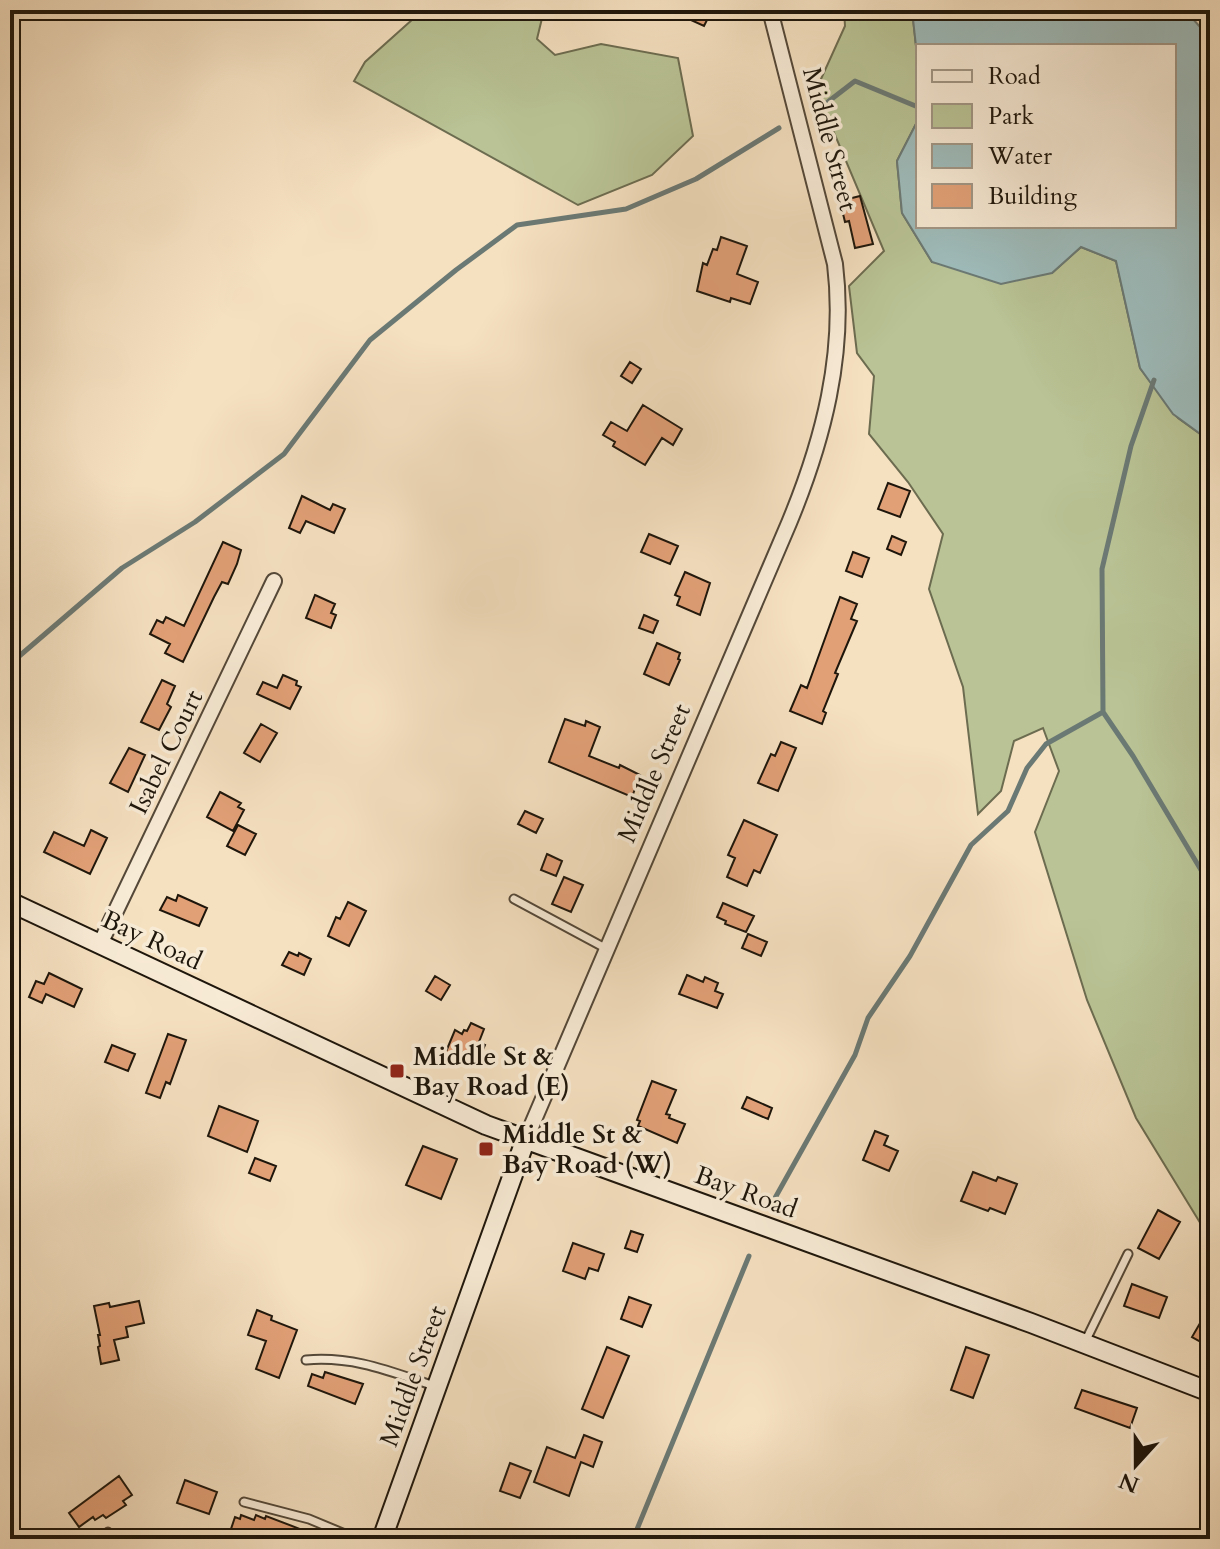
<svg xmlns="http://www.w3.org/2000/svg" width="1220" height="1549" font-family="Cardo,serif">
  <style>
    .green { fill: #b9c395; stroke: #6c6c50; stroke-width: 2 }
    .water { fill: #9ebbba; stroke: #6b7974; stroke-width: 2 }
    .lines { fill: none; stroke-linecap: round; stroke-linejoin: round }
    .stream { stroke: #6b7974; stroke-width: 5 }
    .building { fill: #e2a077; stroke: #1e160b; stroke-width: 2 }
    .lane-casing { stroke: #544838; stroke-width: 11 }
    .street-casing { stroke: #544838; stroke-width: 18 }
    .secondary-casing { stroke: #1e160b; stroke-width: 22 }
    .lane { stroke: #f8ebd6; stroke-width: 7 }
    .street { stroke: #f8ebd6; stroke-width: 14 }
    .secondary { stroke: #f8ebd6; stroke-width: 18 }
    .poi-dot { fill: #8f2418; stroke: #f8ebd6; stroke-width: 3 }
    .labels { text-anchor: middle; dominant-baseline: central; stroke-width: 7; stroke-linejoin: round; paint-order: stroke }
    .street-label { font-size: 26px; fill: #1e160b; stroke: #f8ebd6 }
    .poi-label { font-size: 26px; font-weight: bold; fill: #1e160b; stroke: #f8ebd6; text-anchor: start }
  </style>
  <rect width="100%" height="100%" fill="#f5e0c0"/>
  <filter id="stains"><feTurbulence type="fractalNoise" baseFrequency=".0025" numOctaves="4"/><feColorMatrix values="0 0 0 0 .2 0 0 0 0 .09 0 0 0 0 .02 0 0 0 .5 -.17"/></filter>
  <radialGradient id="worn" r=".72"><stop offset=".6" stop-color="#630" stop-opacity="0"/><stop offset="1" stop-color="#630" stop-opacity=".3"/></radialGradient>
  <path class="green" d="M423,10H544L537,39L555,55L601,44L678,58L693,136L652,175L578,205L354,81L365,62Z
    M844,10H912L918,64V120L897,161L902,213L932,262L1052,273L1081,247L1116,261L1140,368L1178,418L1210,441V1239L1136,1118L1087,1000L1035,832L1059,771L1043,728L1014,741L1001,791L978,814L963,687L929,589L943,534L908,482L869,434L874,376L857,353L849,286L884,251L816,90L845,26Z"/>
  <path class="water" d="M912,10H1210V13L1192,18L1210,38V441L1173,414L1140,368L1116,261L1081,247L1052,273L1001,284L932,262L902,213L897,161L918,120V226H1174V46H918V64Z"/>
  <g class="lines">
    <path class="stream" d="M816,111L855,81L918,107
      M1154,380L1131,446L1102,569L1103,712L1133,756L1210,885
      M10,664L122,568L195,522L284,454L370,340L456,270L517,225L626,209L696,179L779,128
      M775,1198L855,1055L868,1018L910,956L971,845L1008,811L1027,768L1046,744L1103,712
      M633,1539L749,1256"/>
  </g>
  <path class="building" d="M669,10H712L704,26Z
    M860,196L873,244L855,248L849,221L845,222L840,201Z
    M721,237L747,246L737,274L758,282L750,304L731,298L730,302L697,291L703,263L707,265L713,249L717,250Z
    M630,362L641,369L632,383L621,376Z
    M643,405L682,429L673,445L662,438L645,465L613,446L615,442L603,435L611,422L627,431Z
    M888,483L910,491L900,517L878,509Z
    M302,496L330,510L333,504L345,509L334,533L306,521L300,533L289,528Z
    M649,534L678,546L670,564L641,552Z
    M892,536L906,542L901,555L887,549Z
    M223,542L241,550L237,564L228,584L222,582L214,597L183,662L165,653L170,644L150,634L157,620L163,623L166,617L184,626Z
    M853,552L869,558L862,577L846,571Z
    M685,572L710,583L700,615L677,605L680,597L675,595Z
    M315,595L335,604L331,613L336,615L331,628L306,618Z
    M840,597L857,604L851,619L857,621L835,673L838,674L823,711L826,713L822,724L790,711L801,685L807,688Z
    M644,615L658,621L653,633L639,628Z
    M657,643L680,653L678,659L680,660L669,685L644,674Z
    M283,675L297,681L296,685L301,687L290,709L257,694L263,682L277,688Z
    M162,680L175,686L167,704L171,707L159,730L141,722Z
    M565,719L585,726L586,721L600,727L589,756L619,768L620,765L640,775L632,797L549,762Z
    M261,724L277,733L260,762L244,753Z
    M781,742L796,748L778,791L758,783L771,754L775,756Z
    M129,748L145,755L128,792L110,783Z
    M220,792L241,803L238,807L244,810L233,831L207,817Z
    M525,811L543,819L536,833L518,824Z
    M744,820L777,835L760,873L754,870L747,886L727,877L735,858L728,855Z
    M238,825L256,834L245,855L227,846Z
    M91,830L107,838L90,874L44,852L54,832L84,846Z
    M547,854L562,861L556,876L541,870Z
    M564,877L583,885L571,912L552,904Z
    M178,895L207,908L199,926L160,910L167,897L176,901Z
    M348,902L366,911L349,946L328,936L336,917L340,919Z
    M723,903L754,916L746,932L725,924L726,921L717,917Z
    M748,934L767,942L761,956L742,948Z
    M289,952L298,956L299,953L311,959L304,975L282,965Z
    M49,973L82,989L74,1007L46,994L42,1003L29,997L36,981L44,984Z
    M687,975L703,982L705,977L718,983L715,991L723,994L717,1008L679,994Z
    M435,976L450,985L441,1000L426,991Z
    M471,1023L484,1029L479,1042L485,1045L479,1059L463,1052L460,1060L445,1054L455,1030L462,1034L464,1030L467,1031Z
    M168,1034L186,1040L170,1084L166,1082L160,1098L146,1093Z
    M112,1045L135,1054L128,1071L105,1062Z
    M652,1081L676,1090L666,1114L670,1115L669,1118L685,1124L677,1143L638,1126L640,1121L637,1120Z
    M747,1097L772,1108L768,1119L742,1108Z
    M219,1106L258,1121L247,1152L208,1136Z
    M875,1131L888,1136L884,1145L898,1151L889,1171L863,1160Z
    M423,1146L457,1159L441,1199L406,1185Z
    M255,1158L276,1166L270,1181L249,1173Z
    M973,1172L996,1181L998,1177L1017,1184L1005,1214L990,1208L988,1211L961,1201Z
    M1158,1210L1180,1222L1159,1259L1138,1248Z
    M631,1231L643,1235L637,1252L625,1248Z
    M573,1243L604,1254L598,1271L589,1268L585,1279L563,1271Z
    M1132,1284L1167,1297L1159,1318L1124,1306Z
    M629,1297L651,1305L642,1327L621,1319Z
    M139,1301L144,1323L126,1327L128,1337L114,1340L119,1360L101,1364L98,1347L100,1346L98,1335H100L94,1306L109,1303L110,1307Z
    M1210,1306V1347L1192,1337Z
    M257,1310L272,1316L271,1320L297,1330L279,1378L256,1369L266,1341L248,1335Z
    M607,1347L629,1356L603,1418L582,1409Z
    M966,1347L989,1355L973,1398L951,1390Z
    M325,1372L363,1384L355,1404L308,1386L312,1374L323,1378Z
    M1082,1390L1137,1408L1130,1428L1075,1408Z
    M584,1435L602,1442L593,1467L581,1462L569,1496L534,1482L547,1447L575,1458Z
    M510,1463L531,1471L520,1498L500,1491Z
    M119,1476L132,1495L123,1501L126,1505L106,1518L103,1515L95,1520L93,1517L79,1527L69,1513Z
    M185,1480L217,1492L209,1514L177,1503Z
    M241,1515L254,1520L256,1515L265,1519L266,1516L300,1529L297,1539H237L238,1535L230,1532L235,1517L240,1519Z"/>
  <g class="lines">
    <defs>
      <path id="lane" d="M514,899L607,949
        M1085,1342L1128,1254
        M306,1360C354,1356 389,1371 434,1386
        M244,1502L309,1519L357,1539
        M108,1532L111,1539"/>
      <path id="street" d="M100,944L274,581
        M525,1141L789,523C823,441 846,354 835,264L770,10"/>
      <path id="secondary" d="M10,902L486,1125L1031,1323L1210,1392
        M382,1539L525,1141"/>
    </defs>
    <use href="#lane" class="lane-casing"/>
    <use href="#street" class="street-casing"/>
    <use href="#secondary" class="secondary-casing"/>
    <use href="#lane" class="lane"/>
    <use href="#street" class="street"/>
    <use href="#secondary" class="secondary"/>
  </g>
  <g class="poi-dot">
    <rect x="389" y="1063" width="16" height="16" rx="4"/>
    <rect x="478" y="1141" width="16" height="16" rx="4"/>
  </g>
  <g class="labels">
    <g class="street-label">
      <text transform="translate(830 139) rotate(75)">Middle Street</text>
      <text transform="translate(166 752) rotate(-64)">Isabel Court</text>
      <text transform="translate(654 773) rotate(-67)">Middle Street</text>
      <text transform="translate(152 940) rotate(25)">Bay Road</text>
      <text transform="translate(746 1192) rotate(20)">Bay Road</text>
      <text transform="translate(413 1376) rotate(-70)">Middle Street</text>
    </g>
    <g class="poi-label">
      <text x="413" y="1056">Middle St &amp;<tspan x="413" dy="30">Bay Road (E)</tspan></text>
      <text x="502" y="1134">Middle St &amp;<tspan x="502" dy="30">Bay Road (W)</tspan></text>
    </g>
  </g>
  <rect width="1220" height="1549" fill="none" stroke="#f5e0c0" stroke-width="40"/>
  <rect x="12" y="12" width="1196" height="1525" fill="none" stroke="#1e160b" stroke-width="4"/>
  <rect x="20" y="20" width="1180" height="1509" fill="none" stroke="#1e160b" stroke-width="2"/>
  <rect x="916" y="44" width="260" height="184" fill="#f8ebd6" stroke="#a19685" stroke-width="2"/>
  <rect x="932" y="70" width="40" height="12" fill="#f8ebd6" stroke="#a19685" stroke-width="2"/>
  <text x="988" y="84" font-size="24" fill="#1e160b">Road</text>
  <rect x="932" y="104" width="40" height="24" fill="#b9c395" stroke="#a19685" stroke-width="2"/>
  <text x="988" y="124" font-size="24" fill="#1e160b">Park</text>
  <rect x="932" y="144" width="40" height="24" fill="#9ebbba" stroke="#a19685" stroke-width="2"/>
  <text x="988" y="164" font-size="24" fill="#1e160b">Water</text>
  <rect x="932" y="184" width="40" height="24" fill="#e2a077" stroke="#a19685" stroke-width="2"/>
  <text x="988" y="204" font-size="24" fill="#1e160b">Building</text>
  <g transform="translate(1136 1465) rotate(201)" stroke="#f8ebd6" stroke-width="6" paint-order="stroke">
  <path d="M0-6L14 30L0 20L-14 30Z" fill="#1e160b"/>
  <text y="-12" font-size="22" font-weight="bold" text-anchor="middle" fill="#1e160b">N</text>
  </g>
  <rect width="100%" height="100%" filter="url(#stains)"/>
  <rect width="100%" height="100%" fill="url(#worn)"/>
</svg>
